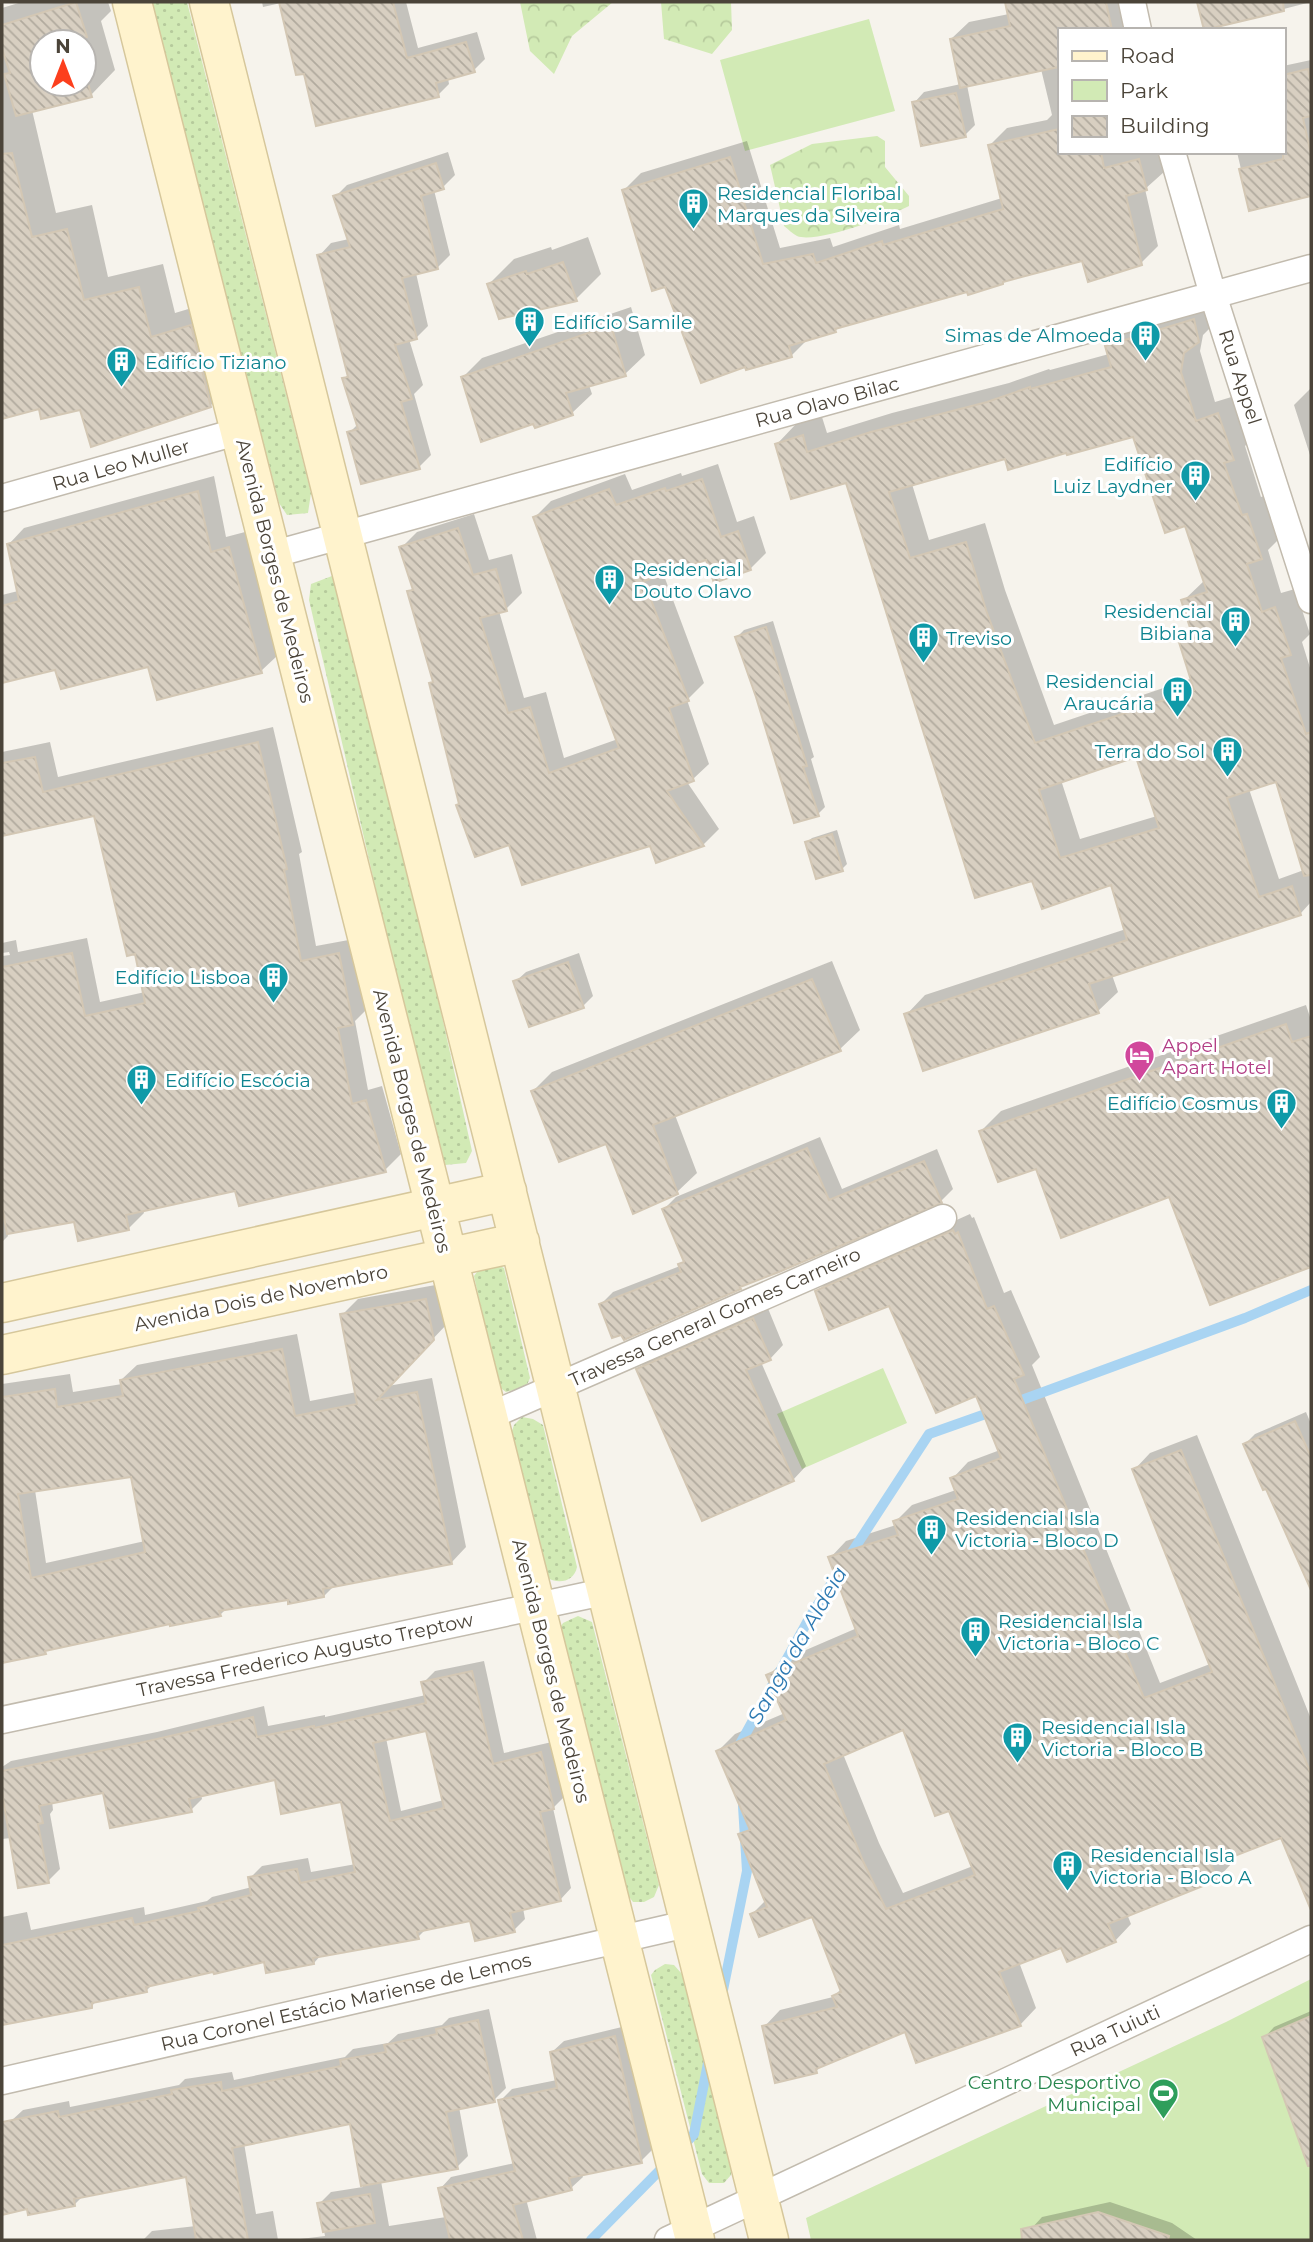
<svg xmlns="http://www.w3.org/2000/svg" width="1313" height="2242" font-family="Montserrat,sans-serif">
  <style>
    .green { fill: url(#green-dots) }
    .forest { fill: url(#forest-crowns) }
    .pitch { fill: #d2eab5 }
    .shadow { fill: #0003; fill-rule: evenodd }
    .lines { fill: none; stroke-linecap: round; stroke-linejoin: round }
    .stream { stroke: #a9d4f2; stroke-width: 10 }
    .building { fill: url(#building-back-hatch); stroke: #d3c7b4; stroke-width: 2; fill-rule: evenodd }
    .street-casing { stroke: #c2bbae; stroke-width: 29 }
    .secondary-casing { stroke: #d6c79b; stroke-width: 41 }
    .street { stroke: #fff; stroke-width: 26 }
    .secondary { stroke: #fff3cd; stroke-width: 38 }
    .labels { text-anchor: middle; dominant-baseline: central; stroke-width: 6; stroke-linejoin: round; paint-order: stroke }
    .culture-label { font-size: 19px; fill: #0d838f; stroke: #fff; text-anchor: start }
    .street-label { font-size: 19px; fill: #4b4439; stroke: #fff }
    .hotel-label { font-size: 19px; fill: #b23c85; stroke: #fff; text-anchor: start }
    .leisure-label { font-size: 19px; fill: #27864d; stroke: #fff; text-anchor: end }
    .water-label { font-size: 21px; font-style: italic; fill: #2e7ab2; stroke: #fff }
  </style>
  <defs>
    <pattern id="green-dots" width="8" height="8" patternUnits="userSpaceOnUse" patternTransform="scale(1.75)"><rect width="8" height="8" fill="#d2eab5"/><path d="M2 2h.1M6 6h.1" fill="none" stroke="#b6ca9c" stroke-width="1.8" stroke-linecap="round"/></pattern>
    <pattern id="forest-crowns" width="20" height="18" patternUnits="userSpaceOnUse" patternTransform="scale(1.75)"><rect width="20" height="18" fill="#d2eab5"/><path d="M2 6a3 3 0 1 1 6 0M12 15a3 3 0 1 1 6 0" fill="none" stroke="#b6ca9c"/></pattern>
    <pattern id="building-back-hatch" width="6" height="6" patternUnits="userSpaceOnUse" patternTransform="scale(1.75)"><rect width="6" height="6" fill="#d8cfc1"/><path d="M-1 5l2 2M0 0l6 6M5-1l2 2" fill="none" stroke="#b1aa9e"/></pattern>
  </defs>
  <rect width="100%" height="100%" fill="#f6f3ec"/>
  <path class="green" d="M149,2H187L311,493L308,513L287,515L279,503Z
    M332,576L346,587L472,1151L466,1163L445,1165L437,1153L309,600L311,584Z
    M498,1265L504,1268L530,1378L526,1387L506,1392L498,1386L474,1276L480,1268Z
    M522,1417L533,1419L543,1425L577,1567C574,1582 558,1585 546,1577L510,1437L514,1425Z
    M578,1616L592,1622L659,1885L654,1897L644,1902H633L627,1894L557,1633L563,1623Z
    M665,1964L674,1965L682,1974L731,2166V2175L724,2183H709L702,2174L651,1975L655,1970Z"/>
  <path class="forest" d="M520,2H613L572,36L554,74L530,51Z
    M661,2H731L732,30L712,54L664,39Z
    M877,136L885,141V167L909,196V206C890,216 816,244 797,236C793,234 788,229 784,226L770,165L812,144Z"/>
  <path class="pitch" d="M869,19L895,111L745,151L720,60Z
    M883,1368L907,1423L802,1469L777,1414Z
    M1311,1979V2240H811L806,2218L1226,2022Z"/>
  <path class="shadow" d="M22,2H108L111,11L101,21L115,70L91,95L32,110L56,213L92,205L108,277L163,264L175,313L215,301L235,381L210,406L40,407L2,417V356L21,351L10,301L2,303V8ZM42,42H84V84H42Z
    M262,2H406L418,48L477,32L485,59L474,70L448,78L449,84L438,95L281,3L263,7Z
    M1007,2H1126L1132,30H1059V152H1159L1164,172L1145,189L1158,246L1141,263L1083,258L840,326L835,331L809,338L791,356L666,285L624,190L641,173L747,141L780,248L830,238L833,247L899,225L900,229L1002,198L990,145L1007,128L1047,120L1052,115L1041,69L967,85L975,125L965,135L914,103L924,92L961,84L951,39L969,22L1009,14Z
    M1199,2H1311L1206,29Z
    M1311,60V194L1250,208L1237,152H1283V66Z
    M448,152L455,175L443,187L434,190L450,255L437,268L416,273L428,326L416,338L409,339L423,385L414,394L431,455L419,467L349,433L358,424L344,379L349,374L319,256L331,243L349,239L335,197L347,185Z
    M588,237L601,274L576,299L489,284L514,259L551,247L552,250Z
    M1213,300L1217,321L1203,335L1200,351L1215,402L1238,395L1252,439L1245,446L1261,497L1267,495L1280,538L1268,550L1281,593L1295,589L1310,634L1302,642L1311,671V902L1301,913L1112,975L1118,992L1098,1011L924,1069L906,1015L925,995L1126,929L1112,883L1033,878L847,481L777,444L796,424L822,417L827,433L892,413L1009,383L1049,369L1050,370L1109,354L1107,347L1126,327ZM1134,435L1187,524L1205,580L1183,601L1191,628L1180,639L1193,678L1054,725L1005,590L985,523L929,540L912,484L1006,457L1067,450ZM1137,755L1157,816L1080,839L1061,780ZM1278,780L1304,870L1279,879L1249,789Z
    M631,307L645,355L625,374L589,385L592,394L572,413L536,426L463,377L482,358Z
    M1311,388V455H1310L1294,405Z
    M718,464L737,522L754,516L766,553L750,569L707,558L663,573L704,683L687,700L709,764L693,779L687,782L719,829L703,845L511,843L461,803L431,684L434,680L409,592L414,587L401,548L417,532L474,514L489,560L512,554L522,593L506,609L499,611L524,698L546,692L564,758L618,739L535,517L551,501L625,474L632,490L681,473L682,476Z
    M214,476L226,537L245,532L277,656L261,671L149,665L57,667L2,682V595L18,591L9,544L24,528Z
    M773,621L814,757L811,759L825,807L818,814L757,696L737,637L744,630Z
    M273,727L302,852L299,854L316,946L354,939L368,1008L355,1021L368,1090L382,1086L401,1154L385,1170L236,1189L143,1209L144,1213L128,1229L76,1220L7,1232L8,1236L2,1242V956L10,955L9,952L2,953V943L16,940L18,952L87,938L100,1002L145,992L136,952L96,814L2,834V752L50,742L58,777Z
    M837,830L847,864L842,869L807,842L812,838Z
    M579,953L593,996L583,1006L515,982L526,972Z
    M832,961L860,1030L840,1049L675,1115L697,1173L677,1192L533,1091L552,1072Z
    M1306,1005L1311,1020V1265L1211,1303L1170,1195L1037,1167L981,1131L1001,1111Z
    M820,1137L842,1189L937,1149L953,1189L941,1201L744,1283L740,1288L601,1304L613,1292L680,1266L685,1260L664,1209L676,1197Z
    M970,1214L972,1218L974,1217L1004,1293L1011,1290L1040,1357L1032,1365L1160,1683L1210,1664L1134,1470L1150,1453L1197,1435L1311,1719V1878L1301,1883L1282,1835L1230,1855L1233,1862L1217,1879L1127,1914L1131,1924L1115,1941L1062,1946L1019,1962L1036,2008L1020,2025L906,2030L824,2064L816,2071L764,2027L780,2010L833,1997L842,1988L813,1914H752L766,1900L741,1835L750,1825L718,1751L735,1734L785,1713L768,1676L785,1659L857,1628L830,1558L846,1541L896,1525L895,1522L912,1505L956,1490L952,1479L968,1462L1000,1450L977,1394L890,1303L817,1292L834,1275ZM904,1728L951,1808L973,1866L903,1893L879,1843L843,1754Z
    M441,1284L448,1323L388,1386L432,1378L466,1547L451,1563L335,1585L324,1596L289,1598L227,1608L220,1615L171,1622L2,1661V1384L70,1374L73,1392L122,1384L121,1380L137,1365L297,1334L310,1401L357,1392L342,1315L358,1299ZM132,1475L145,1541L46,1563L35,1490Z
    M767,1306L783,1345L770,1359L761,1362L806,1466L793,1480L638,1370L651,1356Z
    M1306,1412L1311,1424V1548L1297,1554L1245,1444L1255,1434Z
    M484,1661L504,1753L552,1742L565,1796L553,1808L571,1888L560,1900L523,1908L525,1919L514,1930L471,1919L427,1928L418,1937L321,1955L314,1963L265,1960L154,1983L146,1991L97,2000L92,2006L2,2023V1917L27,1912L31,1930L144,1907L145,1915L207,1901L212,1897L252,1887L250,1878L262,1866L308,1858L311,1872L356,1864L342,1800L276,1778L201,1794L202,1799L191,1810L104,1791L52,1801L53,1810L50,1814L60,1869L48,1881L11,1838L2,1839V1767L11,1761L157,1732L264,1706L268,1726L325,1715V1717L426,1695L423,1683L435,1671ZM427,1729L444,1800L401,1811L386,1738Z
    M489,2009L506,2088L494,2100L459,2107L468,2156L457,2167L381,2181L389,2226L446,2217L440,2189L451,2177L515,2163L500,2101L512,2089L557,2080L552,2052L564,2041L626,2026L652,2150L641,2161L582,2174L583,2177L571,2188L526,2199L537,2240H292L325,2236L319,2204L331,2192L363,2187L352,2122L244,2143L256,2214L273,2211L278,2240H143L152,2231L196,2226L187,2175L84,2195L74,2205L29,2207L2,2213V2132L13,2129L11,2121L23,2110L69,2101L70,2107L179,2085L185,2079L232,2072L234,2080L345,2057L353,2049L388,2043L398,2034L442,2025L449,2018Z
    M1311,2011V2115L1294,2123L1264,2038L1274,2027Z
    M1110,2202L1172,2223L1197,2240H1021L1042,2217Z"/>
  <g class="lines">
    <path class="stream" d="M1011,1404L1245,1318L1311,1290
      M741,1749L740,1744L811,1615L929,1434L994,1411
      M722,1995L747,1871L743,1806
      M681,2148L694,2134L709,2058
      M591,2240L666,2164"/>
  </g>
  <path class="building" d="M76,2L87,37L76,42H42V84H84V70L92,97L16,116L4,74L10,73L2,49V25Z
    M279,2H393L407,58L466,42L475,72L436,83L439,97L316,126L304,74L296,75Z
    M1005,2H1106L1112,30H1059V67L960,88L950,39L1010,26Z
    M1197,2H1283L1284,11L1204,30Z
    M1308,69L1311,83V116L1303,118L1311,154V196L1249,211L1239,169L1283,159V75Z
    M956,93L966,137L921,146L912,102Z
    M1059,129V152H1101L1104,168L1139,159L1147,190L1126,196L1142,265L1088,282L1082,261L1003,282V284L968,295L967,292L835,329L836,332L789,346L792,357L746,370L745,367L701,383L665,287L652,291L622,190L730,157L763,264L813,254L816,263L882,241L883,245L1003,209L988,145Z
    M12,153L32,237L67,229L84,300L139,287L151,337L191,325L211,407L91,447L80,410L41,419L39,409L2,419V154Z
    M436,163L444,189L421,196L438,269L402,278L417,339L395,345L412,399L401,402L420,469L361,484L347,432L358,429L342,378L348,377L317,255L350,247L333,196Z
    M563,262L577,301L499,319L487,284L526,271L527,274Z
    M1194,319L1199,342L1184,353L1181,372L1196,421L1218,413L1234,460L1224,463L1242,515L1247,514L1262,559L1247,564L1262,612L1275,607L1291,655L1281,658L1306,734L1311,732V875L1304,876L1276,782L1227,798L1259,897L1292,886L1301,915L1089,984L1099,1013L923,1071L904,1014L1127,940L1111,885L1042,909L1032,881L975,898L846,483L791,499L775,444L803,435L807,452L871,432L987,402L1030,387V389L1111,367L1105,346ZM1133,437L1165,533L1185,526L1207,592L1181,600L1192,634L1178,639L1194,690L1035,743L986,610L966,542L910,558L889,492L1005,459L1008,470L1066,453L1067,455ZM1136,757L1159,828L1060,858L1039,790Z
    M611,325L626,376L566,393L573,415L535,428L533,424L481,442L461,377Z
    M702,479L721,537L738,531L751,570L714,583L706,560L644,581L689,701L669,708L694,781L667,791L704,846L656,863L650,846L522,885L509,845L475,857L456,805L459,804L429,683L433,682L407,591L413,590L399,547L458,528L473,575L496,569L507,611L480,618L508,713L530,707L549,773L619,748L533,517L609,489L616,505L665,488L666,491Z
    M198,491L211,552L229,547L262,673L157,700L148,667L61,689L55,670L2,683V606L19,601L7,544Z
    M766,627L807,766L803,767L819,816L794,823L756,697L735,637Z
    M258,742L287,869L284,870L301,961L339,953L353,1025L338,1028L352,1104L366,1100L386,1172L239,1206L235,1191L126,1215L129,1230L78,1241L74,1222L7,1234L2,1206V967L72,953L85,1016L145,1003L135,954L127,956L94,816L2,836V763L35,757L43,792Z
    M832,834L843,871L816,879L805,842Z
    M568,962L584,1008L529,1027L513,981Z
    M812,979L841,1051L653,1125L678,1194L633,1214L606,1144L559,1162L531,1091Z
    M1286,1024L1292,1042L1311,1036V1267L1210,1305L1169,1197L1061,1238L1036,1169L998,1182L979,1131Z
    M807,1148L829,1200L924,1161L942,1203L779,1272L740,1287L741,1289L624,1340L621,1335L612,1338L599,1304L681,1272L678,1264L684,1262L662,1209Z
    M953,1230L955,1234L958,1232L987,1309L994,1306L1024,1375L1014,1379L1144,1698L1212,1672L1132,1469L1181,1450L1311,1774V1910L1281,1838L1211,1865L1218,1880L1108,1924L1116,1942L1067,1962L1061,1948L999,1972L1021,2026L916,2063L905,2032L816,2069L817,2073L775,2083L762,2026L837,2007L832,1996L841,1992L812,1917L759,1937L750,1914L767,1907L738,1834L750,1830L716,1751L786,1720L766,1675L858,1636L828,1557L898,1535L893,1521L958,1499L950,1478L1001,1458L976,1396L936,1413L889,1306L829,1330L815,1291ZM903,1730L935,1816L949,1811L975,1875L886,1909L863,1861L824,1764Z
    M426,1299L434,1340L377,1400L417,1392L452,1564L323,1589L324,1597L288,1604V1600L219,1611L221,1616L170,1626V1624L45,1651L46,1654L2,1663V1397L55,1389L57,1407L123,1396L120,1380L282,1349L295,1416L357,1404L340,1314ZM131,1477L145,1552L31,1578L18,1494Z
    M753,1318L771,1360L746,1370L794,1481L702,1521L636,1369Z
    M1295,1421L1311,1457V1590L1266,1489L1263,1490L1243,1444Z
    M472,1671L493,1764L541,1752L554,1809L540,1812L561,1901L510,1913L515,1932L475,1941L470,1921L417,1932L419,1939L313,1958L314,1964L266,1973L264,1962L214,1974L213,1972L146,1987L147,1992L92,2003V2008L2,2025V1945L132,1918L134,1925L199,1911L198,1908L251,1895L248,1877L297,1869L300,1883L355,1872L341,1802L281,1814L275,1780L189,1799L192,1812L110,1828L103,1793L39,1806L43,1823L38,1824L49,1883L18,1888L2,1793V1771L144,1742L253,1717L257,1737L314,1726V1728L426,1703L421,1682ZM426,1731L444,1808L390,1821L373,1743Z
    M1311,2016V2166H1308L1262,2037Z
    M478,2020L495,2102L446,2112L458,2169L361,2186L350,2124L232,2148L248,2240H196L186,2177L74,2199L75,2206L28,2215L27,2209L2,2215V2122L58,2111L59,2117L172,2094L171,2090L221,2082L222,2091L341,2066L340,2060L386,2052L384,2045L437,2034L436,2029Z
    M615,2036L642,2163L569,2178L572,2190L513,2205L523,2240H450L438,2188L515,2171L498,2100L557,2088L550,2052Z
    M370,2194L375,2223L323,2232L317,2203Z
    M1098,2212L1169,2236L1168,2240H1022L1021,2229Z"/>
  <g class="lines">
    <defs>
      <path id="street" d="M1132,2L1138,30
        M1172,152L1213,295L1311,600
        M2,498L240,431
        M271,555L1311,268
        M487,1417L943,1218
        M2,1720L608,1591
        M2,2081L691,1923
        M668,2240L1311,1939"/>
      <path id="secondary" d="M132,2L695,2240
        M209,2L769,2240
        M2,1303L507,1191
        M2,1355L520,1242"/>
    </defs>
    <use href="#street" class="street-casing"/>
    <use href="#secondary" class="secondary-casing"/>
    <use href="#street" class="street"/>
    <use href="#secondary" class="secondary"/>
  </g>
  <defs>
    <symbol id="building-pin" viewBox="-11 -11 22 30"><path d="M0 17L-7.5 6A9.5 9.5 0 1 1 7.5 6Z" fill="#0f9aa8" stroke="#fff"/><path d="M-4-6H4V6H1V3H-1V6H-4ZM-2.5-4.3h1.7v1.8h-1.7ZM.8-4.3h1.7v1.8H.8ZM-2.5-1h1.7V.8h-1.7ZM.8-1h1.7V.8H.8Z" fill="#fff"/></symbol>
    <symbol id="hotel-pin" viewBox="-11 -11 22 30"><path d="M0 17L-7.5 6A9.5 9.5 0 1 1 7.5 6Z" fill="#d1479c" stroke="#fff"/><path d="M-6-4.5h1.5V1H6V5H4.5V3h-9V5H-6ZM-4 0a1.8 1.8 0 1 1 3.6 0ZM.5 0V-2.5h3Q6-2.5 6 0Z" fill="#fff"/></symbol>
    <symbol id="stadium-pin" viewBox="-11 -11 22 30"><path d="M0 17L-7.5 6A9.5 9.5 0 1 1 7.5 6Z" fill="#2e9e5b" stroke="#fff"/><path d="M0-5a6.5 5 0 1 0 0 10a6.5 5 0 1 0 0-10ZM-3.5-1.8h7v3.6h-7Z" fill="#fff"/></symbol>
  </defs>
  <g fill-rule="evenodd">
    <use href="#building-pin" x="676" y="186" width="35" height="47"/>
    <use href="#building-pin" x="512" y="304" width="35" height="47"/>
    <use href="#building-pin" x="1128" y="318" width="35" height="47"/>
    <use href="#building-pin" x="104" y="344" width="35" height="47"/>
    <use href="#building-pin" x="1178" y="458" width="35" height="47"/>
    <use href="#building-pin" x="592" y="562" width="35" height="47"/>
    <use href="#building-pin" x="1218" y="604" width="35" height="47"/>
    <use href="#building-pin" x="906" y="620" width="35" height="47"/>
    <use href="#building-pin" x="1160" y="674" width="35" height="47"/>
    <use href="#building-pin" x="1210" y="734" width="35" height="47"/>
    <use href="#building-pin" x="256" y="960" width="35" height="47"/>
    <use href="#hotel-pin" x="1122" y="1038" width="35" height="47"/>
    <use href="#building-pin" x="124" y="1062" width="35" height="47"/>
    <use href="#building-pin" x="1264" y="1086" width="35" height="47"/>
    <use href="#building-pin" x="914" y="1512" width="35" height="47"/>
    <use href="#building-pin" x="958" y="1614" width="35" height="47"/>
    <use href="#building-pin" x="1000" y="1720" width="35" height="47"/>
    <use href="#building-pin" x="1050" y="1848" width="35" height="47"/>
    <use href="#stadium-pin" x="1146" y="2076" width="35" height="47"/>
  </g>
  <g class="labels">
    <g class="culture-label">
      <text x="717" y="193">Residencial Floribal<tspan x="717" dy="22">Marques da Silveira</tspan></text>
      <text x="553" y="322">Edifício Samile</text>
      <text x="1123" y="335" text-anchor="end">Simas de Almoeda</text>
      <text x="145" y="362">Edifício Tiziano</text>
      <text x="1173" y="464" text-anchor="end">Edifício<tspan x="1173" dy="22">Luiz Laydner</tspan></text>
      <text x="633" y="569">Residencial<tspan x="633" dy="22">Douto Olavo</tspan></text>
      <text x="1212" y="611" text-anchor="end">Residencial<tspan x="1212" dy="22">Bibiana</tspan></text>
      <text x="946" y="638">Treviso</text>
      <text x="1154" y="681" text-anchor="end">Residencial<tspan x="1154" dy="22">Araucária</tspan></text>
      <text x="1205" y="751" text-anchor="end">Terra do Sol</text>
      <text x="251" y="977" text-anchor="end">Edifício Lisboa</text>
      <text x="165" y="1080">Edifício Escócia</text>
      <text x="1258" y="1103" text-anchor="end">Edifício Cosmus</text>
      <text x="955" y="1518">Residencial Isla<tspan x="955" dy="22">Victoria - Bloco D</tspan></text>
      <text x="998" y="1621">Residencial Isla<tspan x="998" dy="22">Victoria - Bloco C</tspan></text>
      <text x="1041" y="1727">Residencial Isla<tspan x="1041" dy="22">Victoria - Bloco B</tspan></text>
      <text x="1090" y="1855">Residencial Isla<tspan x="1090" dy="22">Victoria - Bloco A</tspan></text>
    </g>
    <g class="street-label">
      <text transform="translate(1240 377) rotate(72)">Rua Appel</text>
      <text transform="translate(827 402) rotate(-15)">Rua Olavo Bilac</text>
      <text transform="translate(121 465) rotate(-16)">Rua Leo Muller</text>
      <text transform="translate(275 571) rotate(76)">Avenida Borges de Medeiros</text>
      <text transform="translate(412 1121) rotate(76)">Avenida Borges de Medeiros</text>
      <text transform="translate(261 1298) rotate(-12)">Avenida Dois de Novembro</text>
      <text transform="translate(715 1317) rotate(-24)">Travessa General Gomes Carneiro</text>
      <text transform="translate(305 1655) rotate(-12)">Travessa Frederico Augusto Treptow</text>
      <text transform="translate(551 1671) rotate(76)">Avenida Borges de Medeiros</text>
      <text transform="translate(346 2002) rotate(-13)">Rua Coronel Estácio Mariense de Lemos</text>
      <text transform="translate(1115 2031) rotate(-25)">Rua Tuiuti</text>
    </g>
    <g class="hotel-label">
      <text x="1162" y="1045">Appel<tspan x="1162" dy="22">Apart Hotel</tspan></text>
    </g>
    <g class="leisure-label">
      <text x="1141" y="2082">Centro Desportivo<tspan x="1141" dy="22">Municipal</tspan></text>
    </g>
    <g class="water-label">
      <text transform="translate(797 1645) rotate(-60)">Sanga da Aldeia</text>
    </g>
  </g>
  <rect width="1313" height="2242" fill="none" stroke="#4b4439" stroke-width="7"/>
  <rect x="1058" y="28" width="228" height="126" fill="#ffffff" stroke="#b7b4b0" stroke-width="2"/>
  <rect x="1072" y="51" width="35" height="10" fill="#fff3cd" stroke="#b7b4b0" stroke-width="2"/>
  <text x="1120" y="63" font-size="21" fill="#4b4439">Road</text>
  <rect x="1072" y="80" width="35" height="21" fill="#d2eab5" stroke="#b7b4b0" stroke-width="2"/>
  <text x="1120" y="98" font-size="21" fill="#4b4439">Park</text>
  <rect x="1072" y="116" width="35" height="21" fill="url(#building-back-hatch)" stroke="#b7b4b0" stroke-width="2"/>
  <text x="1120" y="133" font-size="21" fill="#4b4439">Building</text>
  <g transform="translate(63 63)"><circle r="33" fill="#ffffff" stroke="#b7b4b0" stroke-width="2"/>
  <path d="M0-5L12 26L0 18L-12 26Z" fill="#fc3f1d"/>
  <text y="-10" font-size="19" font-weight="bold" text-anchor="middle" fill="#4b4439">N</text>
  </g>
</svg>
